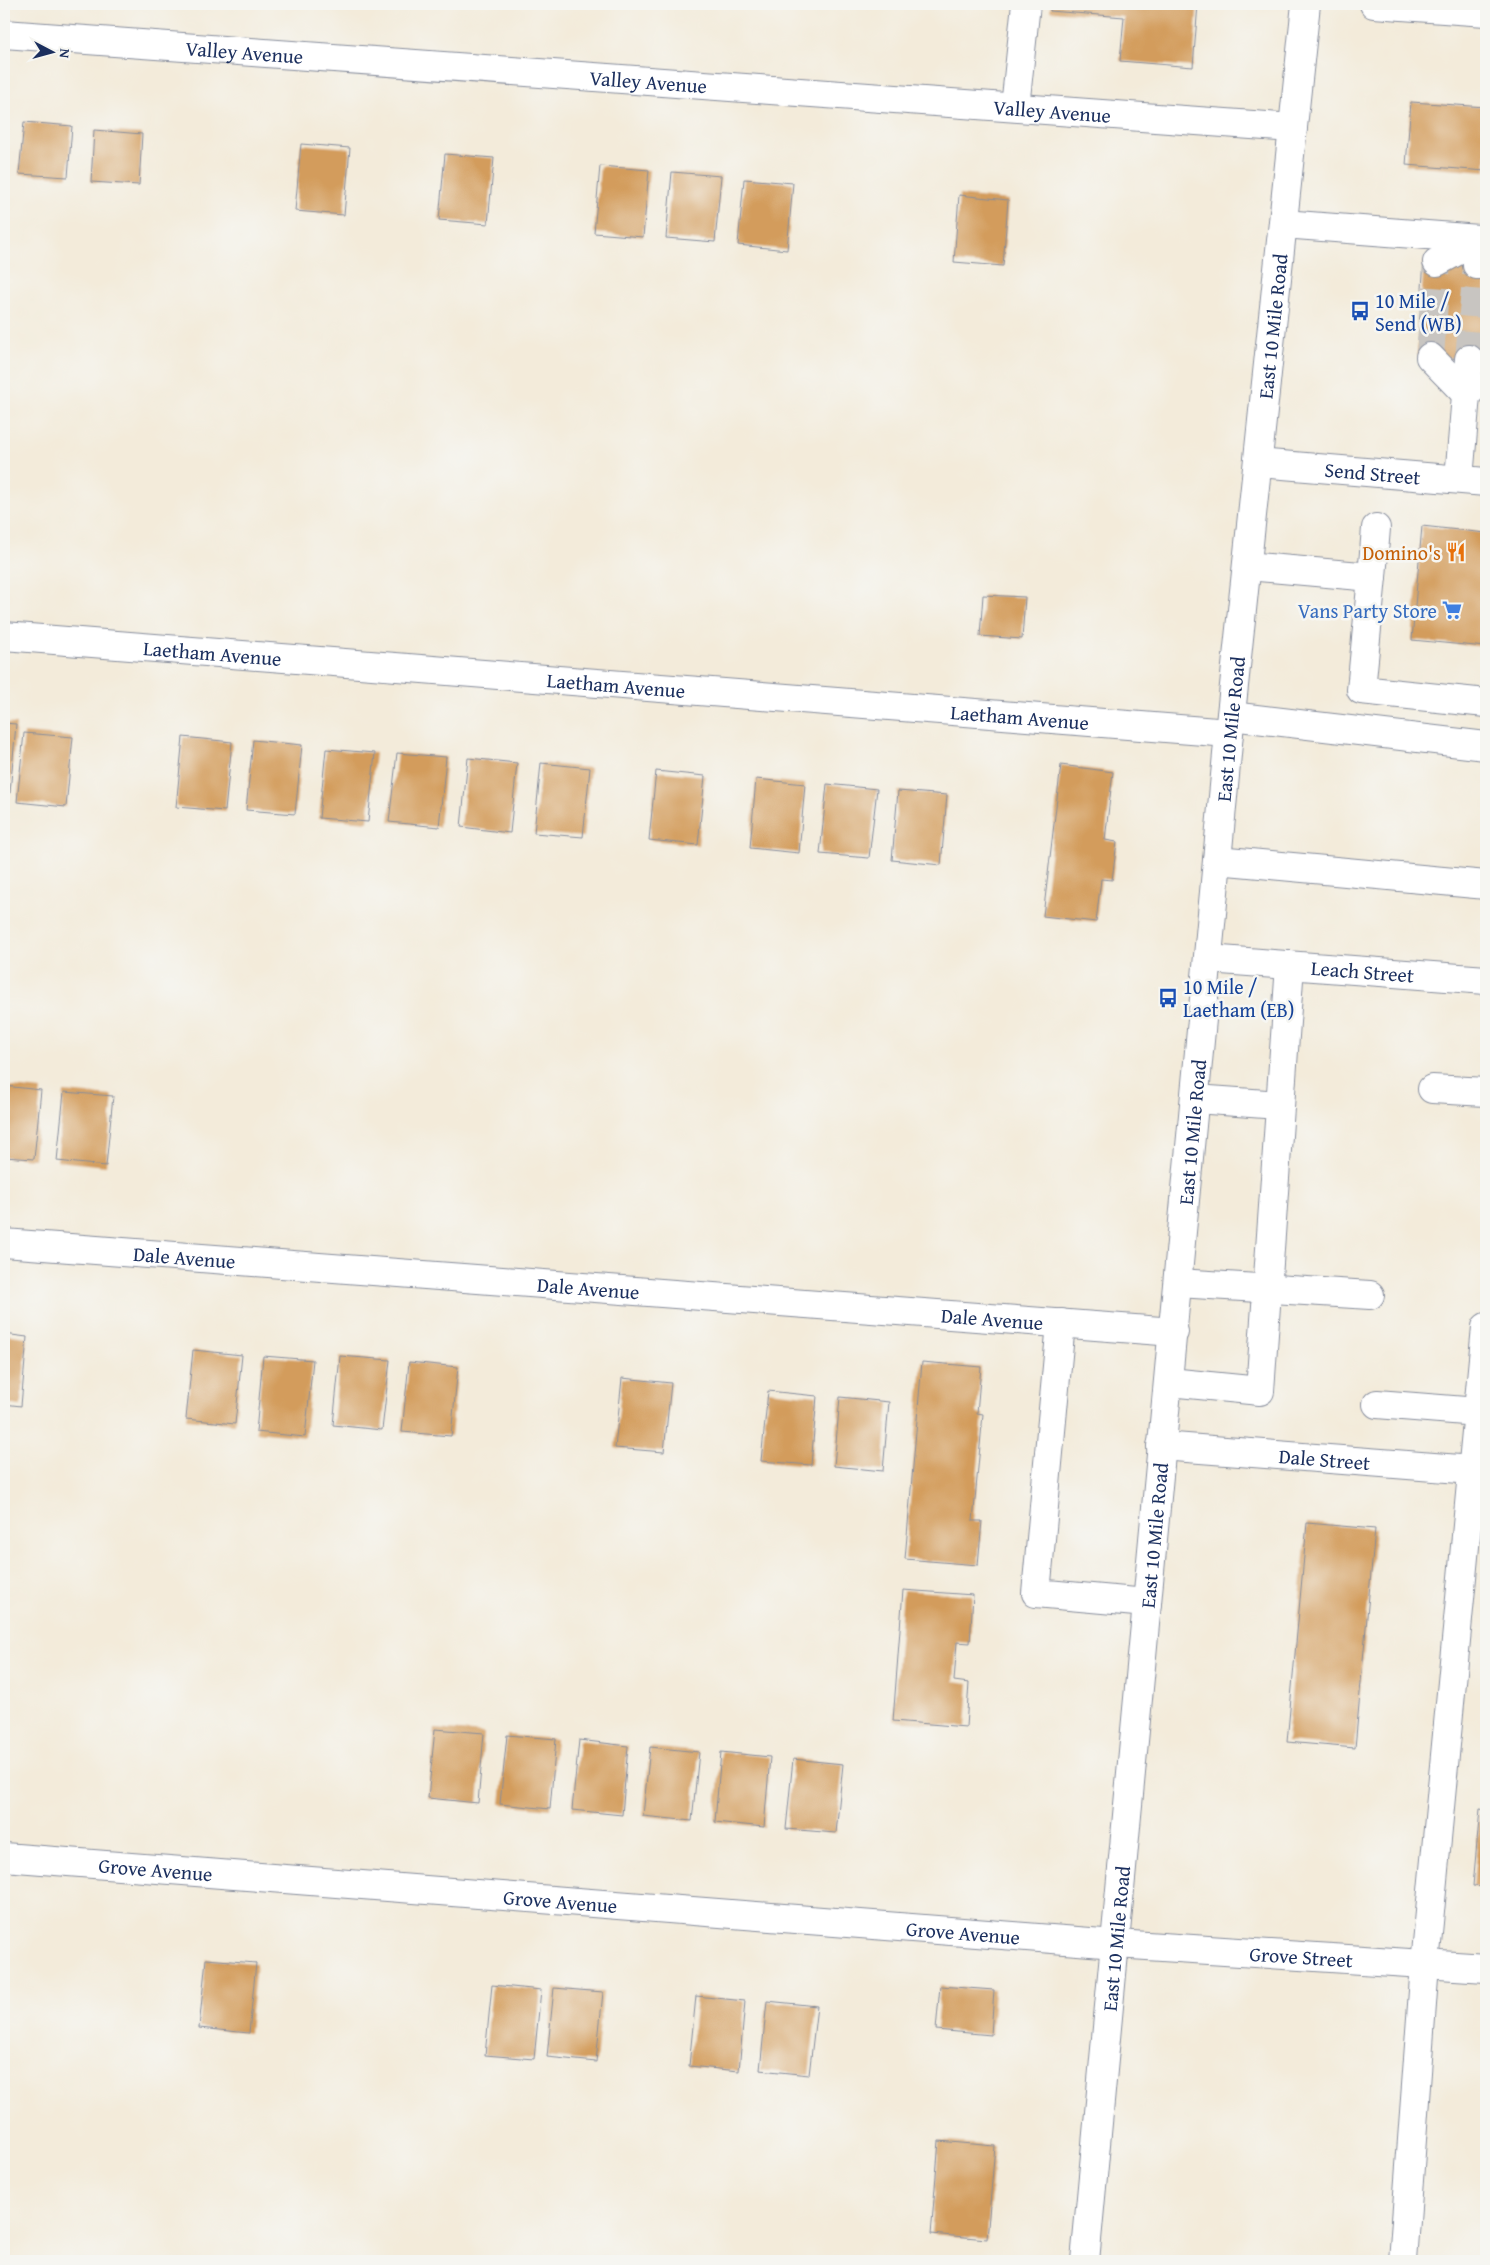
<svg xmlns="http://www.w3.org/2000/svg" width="1490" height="2265" font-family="'Gentium Book Plus',serif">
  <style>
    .building { fill: #d39c5c }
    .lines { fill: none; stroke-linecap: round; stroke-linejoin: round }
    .minor-tunnel { stroke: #c8c5c1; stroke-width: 28; stroke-dasharray: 28 14; stroke-linecap: butt }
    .minor-casing { stroke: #878d9c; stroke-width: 30 }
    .major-casing { stroke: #878d9c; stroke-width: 30 }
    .minor { stroke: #fff; stroke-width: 28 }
    .major { stroke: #fff; stroke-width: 28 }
    .labels { text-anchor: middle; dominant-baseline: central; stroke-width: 5; stroke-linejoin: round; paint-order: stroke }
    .street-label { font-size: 20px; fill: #1b2f5e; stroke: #f6f6f2 }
    .transit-label { font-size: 20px; fill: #164399; stroke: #f6f6f2; text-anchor: start }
    .food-label { font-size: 20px; fill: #c56008; stroke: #f6f6f2; text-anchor: end }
    .shop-label { font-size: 20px; fill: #366cbe; stroke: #f6f6f2; text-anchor: end }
  </style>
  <rect width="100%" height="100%" fill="#f6f6f2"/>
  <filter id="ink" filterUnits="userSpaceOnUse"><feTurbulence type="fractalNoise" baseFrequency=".02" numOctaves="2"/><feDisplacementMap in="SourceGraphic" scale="10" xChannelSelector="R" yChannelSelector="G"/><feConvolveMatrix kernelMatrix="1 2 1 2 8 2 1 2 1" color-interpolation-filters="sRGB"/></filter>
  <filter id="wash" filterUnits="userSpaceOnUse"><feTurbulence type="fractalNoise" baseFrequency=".0096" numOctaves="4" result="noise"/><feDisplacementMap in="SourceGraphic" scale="20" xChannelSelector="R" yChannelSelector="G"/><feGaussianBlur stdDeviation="1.12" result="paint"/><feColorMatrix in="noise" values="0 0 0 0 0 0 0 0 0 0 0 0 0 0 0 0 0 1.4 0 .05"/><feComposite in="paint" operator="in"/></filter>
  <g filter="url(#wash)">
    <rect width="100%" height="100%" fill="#f3ebda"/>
    <g id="blocks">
      <path class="building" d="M1051,4H1198L1193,67L1120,61L1124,17L1050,11Z
        M1411,102L1486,107V171L1406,165Z
        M24,122L72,126L68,177L19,174Z
        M94,130L142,134L139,185L91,182Z
        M301,144L350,148L344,215L295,211Z
        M445,154L494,158L488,224L439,220Z
        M600,166L649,170L643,237L594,233Z
        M672,172L721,176L715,242L666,238Z
        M744,179L793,183L787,250L738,245Z
        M959,195L1008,200L1003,266L954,262Z
        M1424,261L1486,266V361L1417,355Z
        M1422,526L1486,533V647L1412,640Z
        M983,595L1025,597L1022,639L980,636Z
        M4,723L16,724L10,793L4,792Z
        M24,733L73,737L66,807L17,802Z
        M183,737L232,742L225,811L176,807Z
        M253,740L302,745L295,814L246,810Z
        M326,749L375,753L368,822L319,818Z
        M397,753L446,757L439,827L389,822Z
        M468,758L517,763L510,833L461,827Z
        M541,763L590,768L583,837L534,833Z
        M1061,765L1113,772L1105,840L1117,842L1112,880L1101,879L1096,922L1043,916Z
        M656,771L705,776L698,845L649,840Z
        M756,779L805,784L799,853L750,848Z
        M827,784L877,789L869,858L820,854Z
        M898,791L947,795L941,865L892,860Z
        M4,1086L41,1090L34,1159L4,1157Z
        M64,1092L113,1096L106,1166L57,1161Z
        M4,1334L27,1337L21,1406L4,1404Z
        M193,1350L242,1355L235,1424L186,1419Z
        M263,1356L313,1360L305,1437L256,1432Z
        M340,1356L390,1360L382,1430L333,1425Z
        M409,1362L458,1367L451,1436L402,1432Z
        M922,1362L981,1367L977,1413L983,1414L973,1521H982L978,1565L905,1559Z
        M622,1378L671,1383L664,1452L615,1448Z
        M768,1391L817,1396L811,1465L761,1461Z
        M840,1397L889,1402L883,1471L834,1466Z
        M1307,1523L1375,1529L1355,1748L1287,1742Z
        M903,1590L973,1595L970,1643L957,1642L954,1681L969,1683L966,1727L893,1721Z
        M435,1729L484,1733L478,1803L428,1798Z
        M507,1735L556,1739L550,1809L500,1804Z
        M579,1740L628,1746L622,1815L572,1810Z
        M650,1747L699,1752L692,1821L643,1816Z
        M721,1752L770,1757L764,1827L715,1822Z
        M793,1759L843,1764L836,1833L786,1829Z
        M1480,1809L1486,1810V1887L1473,1886Z
        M206,1959L256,1963L249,2033L199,2028Z
        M492,1985L541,1990L534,2059L485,2055Z
        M940,1986L994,1990L991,2035L936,2030Z
        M554,1988L603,1992L596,2062L547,2057Z
        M696,1996L745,2001L739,2071L689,2066Z
        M767,2001L817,2006L809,2075L760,2070Z
        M939,2141L995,2146L987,2239L931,2234Z"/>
    </g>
  </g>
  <g filter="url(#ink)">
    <use href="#blocks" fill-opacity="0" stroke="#878d9c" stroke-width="1"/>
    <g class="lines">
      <path class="minor-tunnel" d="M1430,357L1437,262
        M1469,359L1477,265"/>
      <defs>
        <g id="minor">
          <path d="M1374,4L1486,12"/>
          <path id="s1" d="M4,34L1293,128"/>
          <path d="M1015,107L1026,4"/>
          <path d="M1283,224L1479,239L1477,265"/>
          <path d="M1437,262L1480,239"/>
          <path d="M1430,357L1466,394L1475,387"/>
          <path id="s2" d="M1258,463L1486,482"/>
          <path d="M1459,479L1469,359"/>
          <path d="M1247,566L1372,577L1361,690L1486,703"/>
          <path d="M1372,577L1376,528"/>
          <path id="s3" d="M4,636L1229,733"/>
          <path d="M1231,716L1486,746"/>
          <path d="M1217,860L1486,885"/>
          <path id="s4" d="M1208,959L1486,980"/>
          <path d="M1432,1089L1486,1092"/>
          <path d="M1195,1099L1280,1105"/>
          <path id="s5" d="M4,1243L1174,1332"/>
          <path d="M1178,1283L1370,1295"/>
          <path d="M1061,1323L1036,1593L1147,1603"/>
          <path d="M1169,1382L1260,1391L1290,965"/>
          <path d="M1377,1404L1478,1412"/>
          <path id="s6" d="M1161,1446L1486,1471"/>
          <path id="s7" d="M4,1857L1116,1944L1486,1968"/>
          <path d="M1403,2261L1425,1964L1486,1327"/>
        </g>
        <g id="major">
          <path id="s8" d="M1085,2261L1229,733L1306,4"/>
        </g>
      </defs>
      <use href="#minor" class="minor-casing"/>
      <use href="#major" class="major-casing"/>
      <use href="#minor" class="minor"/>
      <use href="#major" class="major"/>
    </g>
  </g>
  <defs>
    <symbol id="bus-bare" viewBox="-9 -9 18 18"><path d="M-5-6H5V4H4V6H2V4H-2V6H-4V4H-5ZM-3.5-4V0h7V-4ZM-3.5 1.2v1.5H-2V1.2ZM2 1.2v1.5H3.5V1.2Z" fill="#1a4fb4" stroke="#f6f6f2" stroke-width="2.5" paint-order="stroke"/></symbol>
    <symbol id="restaurant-bare" viewBox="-9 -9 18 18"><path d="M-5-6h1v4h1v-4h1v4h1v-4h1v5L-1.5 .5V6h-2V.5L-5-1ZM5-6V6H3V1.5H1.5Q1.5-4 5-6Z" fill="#e8710a" stroke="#f6f6f2" stroke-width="2.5" paint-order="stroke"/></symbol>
    <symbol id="supermarket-bare" viewBox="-9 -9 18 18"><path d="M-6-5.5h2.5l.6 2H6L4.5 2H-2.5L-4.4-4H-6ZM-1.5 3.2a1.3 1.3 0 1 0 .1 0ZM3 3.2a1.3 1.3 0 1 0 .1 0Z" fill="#3f7fe0" stroke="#f6f6f2" stroke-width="2.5" paint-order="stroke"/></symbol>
  </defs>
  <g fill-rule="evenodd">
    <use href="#bus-bare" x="1346" y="297" width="28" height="28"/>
    <use href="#restaurant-bare" x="1442" y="538" width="28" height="28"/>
    <use href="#supermarket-bare" x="1438" y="596" width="28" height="28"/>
    <use href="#bus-bare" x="1154" y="984" width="28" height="28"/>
  </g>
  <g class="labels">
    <g class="street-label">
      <text stroke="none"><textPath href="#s1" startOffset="241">Valley Avenue</textPath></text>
      <text stroke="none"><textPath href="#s1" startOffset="646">Valley Avenue</textPath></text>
      <text stroke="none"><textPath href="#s1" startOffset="1051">Valley Avenue</textPath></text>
      <text stroke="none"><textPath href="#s8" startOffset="1944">East 10 Mile Road</textPath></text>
      <text stroke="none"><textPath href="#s2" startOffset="115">Send Street</textPath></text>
      <text stroke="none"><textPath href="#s3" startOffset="209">Laetham Avenue</textPath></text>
      <text stroke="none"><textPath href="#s3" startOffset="614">Laetham Avenue</textPath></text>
      <text stroke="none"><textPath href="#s3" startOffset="1019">Laetham Avenue</textPath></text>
      <text stroke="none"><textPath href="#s8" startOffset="1539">East 10 Mile Road</textPath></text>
      <text stroke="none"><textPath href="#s4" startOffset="155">Leach Street</textPath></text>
      <text stroke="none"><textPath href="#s8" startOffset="1134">East 10 Mile Road</textPath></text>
      <text stroke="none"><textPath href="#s5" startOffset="181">Dale Avenue</textPath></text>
      <text stroke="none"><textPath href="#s5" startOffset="586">Dale Avenue</textPath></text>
      <text stroke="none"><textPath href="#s5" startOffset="991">Dale Avenue</textPath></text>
      <text stroke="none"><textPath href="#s6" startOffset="164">Dale Street</textPath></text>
      <text stroke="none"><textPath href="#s8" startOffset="729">East 10 Mile Road</textPath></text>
      <text stroke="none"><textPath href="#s7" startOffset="152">Grove Avenue</textPath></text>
      <text stroke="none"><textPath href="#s7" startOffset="558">Grove Avenue</textPath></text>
      <text stroke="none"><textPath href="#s7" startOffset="962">Grove Avenue</textPath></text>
      <text stroke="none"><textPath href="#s8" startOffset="324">East 10 Mile Road</textPath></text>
      <text stroke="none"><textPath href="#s7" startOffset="1301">Grove Street</textPath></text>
    </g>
    <g class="transit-label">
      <text x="1375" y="300">10 Mile /<tspan x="1375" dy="23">Send (WB)</tspan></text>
      <text x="1183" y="986">10 Mile /<tspan x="1183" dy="23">Laetham (EB)</tspan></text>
    </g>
    <g class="food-label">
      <text x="1441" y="552">Domino's</text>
    </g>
    <g class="shop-label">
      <text x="1437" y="610">Vans Party Store</text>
    </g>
  </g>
  <rect width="1490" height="2265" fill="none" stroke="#f6f6f2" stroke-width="20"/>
  <g transform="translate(52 52) rotate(96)" stroke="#f6f6f2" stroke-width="4" paint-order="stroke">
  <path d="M0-4L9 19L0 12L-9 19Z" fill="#1b2f5e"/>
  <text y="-8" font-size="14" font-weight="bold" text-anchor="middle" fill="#1b2f5e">N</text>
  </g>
</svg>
